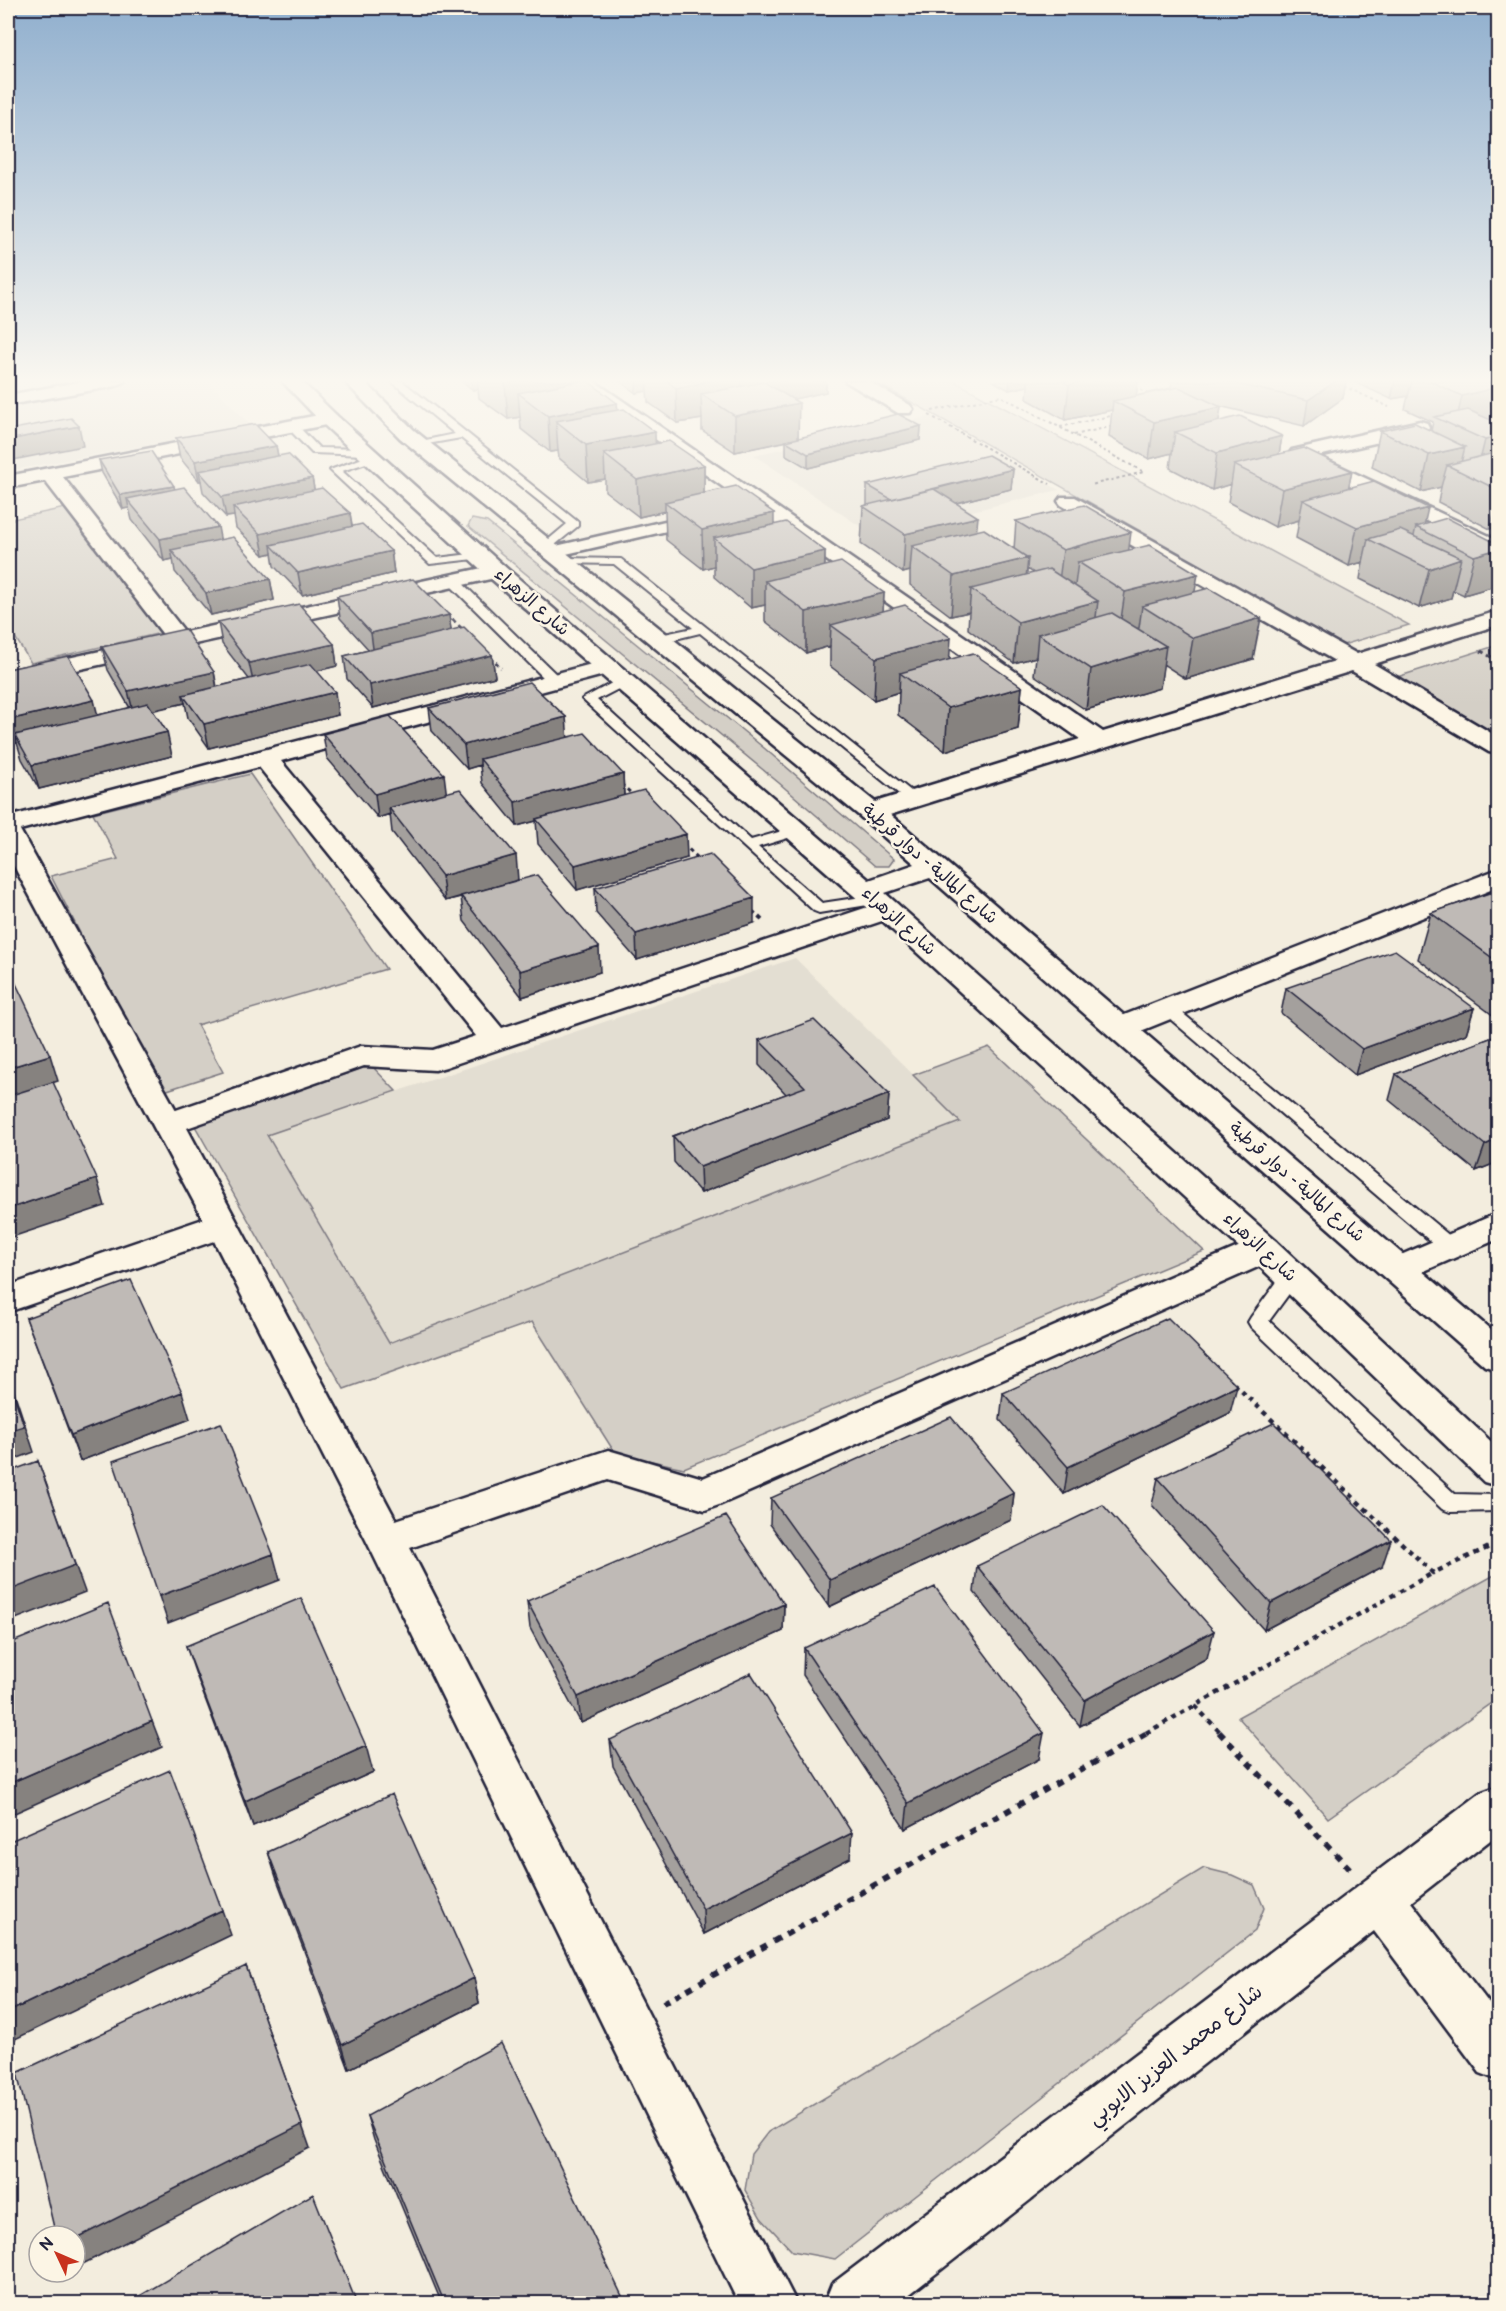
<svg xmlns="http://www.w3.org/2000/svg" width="1506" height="2311" font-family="'Balsamiq Sans','Playpen Sans Arabic',sans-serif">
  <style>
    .built { fill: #e3ded2 }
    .green { fill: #d4cfc6; stroke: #7b7880; stroke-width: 1.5 }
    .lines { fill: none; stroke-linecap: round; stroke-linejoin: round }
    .service-casing { stroke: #22223b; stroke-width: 4 }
    .pedestrian-casing { stroke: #22223b; stroke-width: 5 }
    .minor-casing { stroke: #22223b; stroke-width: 5 }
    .secondary-casing { stroke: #22223b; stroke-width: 5 }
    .path-far4 { stroke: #22223b; stroke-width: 2; stroke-dasharray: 3 3; stroke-linecap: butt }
    .path-far3 { stroke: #22223b; stroke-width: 3; stroke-dasharray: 4 4; stroke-linecap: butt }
    .path-far2 { stroke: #22223b; stroke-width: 4; stroke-dasharray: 4.5 4.5; stroke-linecap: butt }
    .path-far1 { stroke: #22223b; stroke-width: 4.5; stroke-dasharray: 5 5; stroke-linecap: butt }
    .path { stroke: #22223b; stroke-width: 6; stroke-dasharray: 7 7; stroke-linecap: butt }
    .service { fill: #fcf5e5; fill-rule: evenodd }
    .pedestrian { fill: #fcf5e5; fill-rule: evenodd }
    .minor { fill: #fcf5e5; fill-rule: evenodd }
    .secondary { fill: #fcf5e5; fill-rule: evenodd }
    .wall { fill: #a4a09d; stroke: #22223b; stroke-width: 1.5; fill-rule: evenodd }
    .shaded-wall { fill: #86827f; stroke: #22223b; stroke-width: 1.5 }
    .building { fill: #bfbab6; stroke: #22223b; stroke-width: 1.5 }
    .labels { text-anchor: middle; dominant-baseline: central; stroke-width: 5; stroke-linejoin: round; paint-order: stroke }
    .street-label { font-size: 18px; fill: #22223b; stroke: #fcf5e5 }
    .near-street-label { font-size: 21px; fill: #22223b; stroke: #fcf5e5 }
  </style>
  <rect width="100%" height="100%" fill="#f3edde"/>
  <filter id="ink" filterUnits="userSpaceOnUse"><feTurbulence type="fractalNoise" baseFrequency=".0167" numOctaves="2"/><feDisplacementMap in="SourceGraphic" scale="12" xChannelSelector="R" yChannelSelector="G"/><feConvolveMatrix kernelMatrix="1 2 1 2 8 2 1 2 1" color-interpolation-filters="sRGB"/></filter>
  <g filter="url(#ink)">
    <path class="built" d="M139,381H208L251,426L8,471V404Z
      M932,416L1059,490L873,535L754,455Z
      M795,958L961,1122L389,1343L267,1135Z"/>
    <path class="green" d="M874,381H954L1409,625L1343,645Z
      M65,508L161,633L31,663L8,626V520Z
      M472,519L487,522L764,748L894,859L889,866H875L779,783L468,526Z
      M1498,645V737L1394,678Z
      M250,774L386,969L197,1025L223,1072L161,1092L51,876L118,859L93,813Z
      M989,1047L1204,1251L684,1468L615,1453L532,1322L344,1389L195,1126L371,1065L396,1091L267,1135L389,1343L960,1122L913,1075Z
      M1498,1573V1698L1328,1818L1238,1717Z
      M1204,1868L1232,1875L1254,1885L1264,1908L1255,1931L835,2259L792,2251L761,2218L745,2190L751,2154L768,2132Z"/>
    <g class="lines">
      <defs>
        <path id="service" d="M391,381H402L578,522V526L550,549H542V545L567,524L461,438L416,446V442L455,434Z
          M288,424H296L319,448L366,449L371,452L366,455L312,453L288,428Z
          M371,455L376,458L375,460L342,471L437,558L479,553L483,554V558L430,564L330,470Z
          M563,558L621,559L921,799L919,802H909L700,633L659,643L655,642L653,639L655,636L693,628L614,564L559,563V559Z
          M452,576L456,577L560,678L561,681L560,684H550L448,583V577Z
          M623,677L628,678L629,681L628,684L597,700L751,840L796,827L801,828L803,831L801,834L758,847L822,903L875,895L883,900L880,903L819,913L814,911L582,699Z
          M1168,1004L1174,1006L1457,1242L1459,1247L1457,1252L1450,1254L1443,1252L1162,1012L1160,1009L1162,1006Z
          M1292,1269L1299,1271L1302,1276L1269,1321L1455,1494L1498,1495V1511L1450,1512L1442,1509L1251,1327L1248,1322L1251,1317L1285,1271Z"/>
        <path id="pedestrian" d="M700,513L708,518L706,522L553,557L547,556L544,552L547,548Z"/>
        <path id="minor" d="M84,381H125L116,386L8,405V395Z
          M573,381H594L1103,732L1335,661L1061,505L1058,501L1061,497H1075L1357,654L1498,611V625L1374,664L1498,737V754L1489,752L1352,671L880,818L871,820L862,818L858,812L862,806L1080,739Z
          M845,381H868L910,405L913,409L910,413H898Z
          M329,413L336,415L338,419L336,423L63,477L185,632L496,565L504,566L507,571L504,576L8,685V671L165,637L45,481L8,488V476Z
          M1420,421L1427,423L1429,427L1427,431L1318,456L1498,540V554L1292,458L1289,454L1292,450Z
          M607,660L615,662L619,667L615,672L281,761L502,1028L877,904L887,902L897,904L901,910L897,916L446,1067L435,1070L364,1066L187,1128L396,1520L608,1450L703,1478L1252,1241L1264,1238L1276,1241L1281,1250L1276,1259L719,1505L705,1510L608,1480L410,1548L797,2304H739L366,1540L214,1241L8,1312V1286L203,1219L8,855V817ZM259,767L476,1036L433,1050L361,1046L176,1110L20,830Z
          M1498,869V887L1131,1035L1120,1037L1109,1035L1105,1028L1109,1021Z
          M1498,1213V1239L1399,1282L1387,1279L1381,1270L1387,1261Z
          M1498,1786V1834L1411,1902L1498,2015V2080L1480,2073L1374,1931L897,2304H824L832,2284L1482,1792Z"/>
        <path id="secondary" d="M282,381H301L336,415L504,566L869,880L915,864L862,818L400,438L344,381H364L414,430L880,806L1498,1336V1370L1485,1366L930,878L885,893L1276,1241L1498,1448V1486L1484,1482L1252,1259L877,916L488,576L322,423Z"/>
      </defs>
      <use href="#service" class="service-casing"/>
      <use href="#pedestrian" class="pedestrian-casing"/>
      <use href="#minor" class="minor-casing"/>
      <use href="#secondary" class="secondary-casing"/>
      <path class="path-far4" d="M1333,381L1389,407
        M1135,387L1152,396
        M932,411L1001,396L1144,472L1091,485
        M929,415L1050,484
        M1060,427L1115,415
        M1074,435L1114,426"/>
      <path class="path-far3" d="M447,614L463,630
        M1481,651L1498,661
        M490,656L501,668
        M621,784L635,797
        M683,844L700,860"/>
      <path class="path-far2" d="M752,911L764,922"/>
      <path class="path-far1" d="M1234,1384L1433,1573L1498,1543
        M1195,1706L1221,1733
        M1146,1733L1433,1573"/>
      <path class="path" d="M1219,1732L1350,1869
        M663,2003L1149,1732"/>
      <use href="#service" class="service"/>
      <use href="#pedestrian" class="pedestrian"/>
      <use href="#minor" class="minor"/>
      <use href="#secondary" class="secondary"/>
    </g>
    <path class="wall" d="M462,381H570V383L617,403L618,410L655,443L704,465V493L774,525L825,551V566L884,593L883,611L950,659L1022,687L1018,729L945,751L898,715L899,692L874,700L830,666V646L806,653L765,621V605L751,608L714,577V566L703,569L666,540L665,511L639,517L605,491V479L588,482L559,458L558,451L550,452L521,429L520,417L508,419L479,398L478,389L473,390Z
      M619,381H826V392L793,399L798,438L921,426L920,440L808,468L786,455V441L735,452L702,430V419L677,423L648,402L647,391L636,393Z
      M993,381H1138L1136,396L1171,388L1172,381H1346L1343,398L1304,426L1219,406L1221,407L1219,421L1282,436L1279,454L1352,471L1348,488L1424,524L1498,544L1495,586L1464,595L1453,590L1451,598L1419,608L1360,579L1363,562L1349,566L1296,538L1299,520L1275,527L1228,502L1231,484L1212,490L1170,468L1172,453L1149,459L1109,437L1112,410L1065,420L1027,399L1028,386L1009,390Z
      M1352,381H1498V415L1493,413L1492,420L1498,423V526L1490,529L1438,502L1441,487L1421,492L1372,467L1380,431H1431L1433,422L1405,409L1408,396L1391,399Z
      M176,438L276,446L278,456L312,478L314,489L350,513L352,526L391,551L394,573L302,595L274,566L272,553L264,555L236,528L234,516L226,517L203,492L201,481H199L180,458Z
      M99,460L175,489L221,540L270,579L274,600L211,615L175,572L173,559L164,561L132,520L129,508L123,509L102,473Z
      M1013,469L1011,489L956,503L976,531L1014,549L1016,521L1129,550L1195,592L1253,659L1186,679L1163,664L1160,688L1086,710L1034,675L1036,657L1014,663L968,629L969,612L951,616L910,585V571L903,573L861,544L863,506L867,505V485ZM1027,569L1034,573L1027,575Z
      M337,596L449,615L451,630L492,655L495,677L373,708L347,679L344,656L369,650L340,618Z
      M218,622L334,644L337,666L317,671L338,715L209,748L188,718L185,703L152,710L172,756L39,789L22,759L17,743L11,744L8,737V669L98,715L130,708L108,670L102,647L214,672L217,687L249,679L222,644Z
      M429,708L568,737L623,774L624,796L687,858L577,890L538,844L536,821L517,826L482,783L480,765L467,769L432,731Z
      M323,734L447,793L518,880L600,972L522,997L464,921L461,897L445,901L392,832L390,814L378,818L327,758Z
      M595,888L754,923L637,960L596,913Z
      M1498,890V1019L1418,959L1431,913Z
      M1286,988L1474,1008L1466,1034L1355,1075L1281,1013Z
      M1498,1035V1162L1476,1171L1389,1100L1396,1074Z
      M759,1040L889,1094L887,1120L701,1193L674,1162L673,1136L786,1094L759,1065Z
      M26,1318L190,1419L80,1461Z
      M1003,1393L1230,1413L1064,1494L1000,1420Z
      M1158,1478L1382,1567L1264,1630L1152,1505Z
      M1014,1493L1011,1520L829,1607L770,1524L771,1498Z
      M977,1566L1207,1658L1080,1726L974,1592Z
      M527,1601L784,1604L783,1631L581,1723L530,1628Z
      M186,1646L373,1772L253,1826L195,1672Z
      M804,1648L1039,1759L905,1829L803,1675Z
      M610,1740L850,1858L704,1934L613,1766Z
      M268,1852L474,1978L479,2003L349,2069L276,1877Z
      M367,2116L623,2304H442L374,2140Z"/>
    <path class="shaded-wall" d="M472,381H478V389L473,390Z
      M520,381H570L571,407L518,393L520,417L508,419L505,384Z
      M636,381H647V391L636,393Z
      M711,381H741V411L701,394L702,419L677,423L676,388Z
      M767,381H826V392L767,405Z
      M1010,381H1028V386L1009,390Z
      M1086,381H1138L1135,405L1113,401L1112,410L1065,420L1069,385Z
      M1336,381H1346L1343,398L1304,426L1308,400Z
      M1395,381H1412L1408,396L1391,399Z
      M1498,387V392L1491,422L1455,427L1462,396Z
      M617,403L619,438L556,421L558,451L550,452L548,416Z
      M799,403L798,439L735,452V416Z
      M1221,407L1215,443L1175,432L1172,453L1149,459L1154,422Z
      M79,426L83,446L8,461V440Z
      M921,426L920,440L808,468V454Z
      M655,432L656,468L604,454L605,479L588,482L586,445Z
      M1282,436L1276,472L1234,465L1231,484L1212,490L1217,453Z
      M1498,437V471L1476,477L1485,440Z
      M276,446L280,466L199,471L201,481H199L195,461Z
      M1465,447L1459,471L1447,465L1441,487L1421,492L1429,455Z
      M704,465V503L665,502V511L639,517L637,480Z
      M1013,469L1011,489L890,520L891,500Z
      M1352,471L1344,508L1303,500L1299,520L1275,527L1282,489Z
      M312,478L316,499L233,507L234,516L226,517L222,497Z
      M174,486L177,500L127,499L129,508L123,509L120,495Z
      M1498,498V526L1490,529Z
      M1428,508L1423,530L1416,527L1411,549L1368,539L1363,562L1349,566L1357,527Z
      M350,513L353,534L271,545L272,553L264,555L260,534Z
      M774,513V552L714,538V566L703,569L702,530Z
      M978,517L974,555L912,546L910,571L903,573L905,534Z
      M218,527L222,548L171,550L173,559L164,561L160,539Z
      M1131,532L1126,571L1078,562L1075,585L1058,589L1063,550Z
      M1498,549V572L1495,586L1464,595L1474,556Z
      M391,551L394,573L302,595L298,573Z
      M825,551L824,591L765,581V605L751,608V568Z
      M1028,558L1024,598L971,589L969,612L951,616L954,576Z
      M1461,558L1451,598L1419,608L1429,569Z
      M1198,574L1191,614L1142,606L1139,628L1119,633L1125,592Z
      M270,579L274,600L211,615L206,593Z
      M884,593L882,633L831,625L830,646L806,653V612Z
      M1098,601L1093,641L1038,634L1036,657L1014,663L1018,622Z
      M449,615L452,637L374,656L371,633Z
      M1261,618L1253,659L1186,679L1193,638Z
      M951,638L948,679L900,673L899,692L874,700L876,658Z
      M334,644L337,666L254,686L249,663Z
      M1166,646L1160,688L1086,710L1091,669Z
      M492,655L495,677L373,708L370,685Z
      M214,672L218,695H183L185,703L134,715L128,691Z
      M1022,687L1018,729L945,751L948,708Z
      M335,692L338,715L209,748L204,724Z
      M94,700L100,724L15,735L17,743L11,744L8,732V720Z
      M566,717L568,741L480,759V765L467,769L464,745Z
      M167,732L172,756L39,789L32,765Z
      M444,774L447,798L389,808L390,814L378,818L375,794Z
      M623,774L624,797L536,819V821L517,826L515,802Z
      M686,834L687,858L577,890L575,865Z
      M516,855L518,880L445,901L442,876Z
      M754,898V923L637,960L636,934Z
      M599,947L600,972L522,997L520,971Z
      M1474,1008L1466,1034L1355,1075L1362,1049Z
      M50,1055L58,1081L8,1097V1068Z
      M889,1094L887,1120L701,1193L700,1167Z
      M1498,1139V1162L1476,1171L1485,1145Z
      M97,1179L105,1206L9,1238L8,1232V1209Z
      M8,1373L34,1452L8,1462Z
      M1237,1386L1230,1413L1064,1494L1068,1467Z
      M182,1392L190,1419L80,1461L71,1435Z
      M38,1461L85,1592L8,1622V1591Z
      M1014,1493L1011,1520L829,1607L830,1580Z
      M1391,1540L1382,1567L1264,1630L1271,1603Z
      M273,1554L280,1580L168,1623L159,1596Z
      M784,1604L783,1631L581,1723L578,1697Z
      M1214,1631L1207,1658L1080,1726L1085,1700Z
      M152,1721L162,1747L8,1816V1784Z
      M1044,1733L1039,1759L905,1829L908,1803Z
      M366,1746L373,1772L253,1826L245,1801Z
      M852,1833L850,1858L704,1934L703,1909Z
      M222,1910L231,1935L9,2042L8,2039V2012Z
      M246,1966L310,2148L75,2268V2239Z
      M474,1978L479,2003L349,2069L342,2045Z
      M622,2296L623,2304H609Z"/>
    <path class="building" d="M501,381H520L505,384Z
      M581,381H588L617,403L548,416L518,393Z
      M667,381H711L676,388Z
      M1062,381H1086L1069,385Z
      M1224,381H1336L1308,400Z
      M1430,381H1486L1498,387L1462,396Z
      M764,382L799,403L735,416L701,394Z
      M1179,387L1221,407L1154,422L1113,401Z
      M624,409L655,432L586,445L556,421Z
      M1468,410L1498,423V437L1485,440L1434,417Z
      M898,414L921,426L808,454L786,441Z
      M1240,416L1282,436L1217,453L1175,432Z
      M71,418L79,426L8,440V430Z
      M1415,423L1465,447L1429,455L1380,431Z
      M255,424L276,446L195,461L176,438Z
      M669,441L704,465L637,480L604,454Z
      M1304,448L1352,471L1282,489L1234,465Z
      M151,451L174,486L120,495L99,460Z
      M1498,452V490L1447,465Z
      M288,454L312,478L222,497L199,471Z
      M988,455L1013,469L891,499L867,485Z
      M1374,481L1428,508L1357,527L1303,500Z
      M736,486L774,513L702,530L665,502Z
      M184,487L218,527L160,539L127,499Z
      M322,488L350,513L260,534L233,507Z
      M934,489L978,517L905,534L863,506Z
      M1084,505L1131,532L1063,550L1016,521Z
      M1447,518L1498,544V549L1474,556L1416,527Z
      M786,522L825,551L751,568L714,538Z
      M362,524L391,551L298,573L271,545Z
      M984,529L1028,558L954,576L912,546Z
      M1400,530L1461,558L1429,569L1368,539Z
      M233,537L270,579L206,593L171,550Z
      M1150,545L1198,574L1125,592L1078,562Z
      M841,562L884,593L806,612L765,581Z
      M1049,569L1098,601L1018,622L971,589Z
      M413,579L449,615L371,633L337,596Z
      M1209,588L1261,618L1193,638L1142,606Z
      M299,604L334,644L249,663L218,622Z
      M905,605L951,638L876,658L831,625Z
      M1112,613L1166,646L1091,669L1038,634Z
      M464,627L492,655L370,685L344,656Z
      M185,629L214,672L128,691L102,647Z
      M973,653L1022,687L948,708L900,673Z
      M68,656L94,700L8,720V669Z
      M311,664L335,692L204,724L183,695Z
      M529,682L566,717L464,745L429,708Z
      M148,703L167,732L32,765L15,735Z
      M390,716L444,774L375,794L323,734Z
      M585,733L623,774L515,802L480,759Z
      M460,789L516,855L442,876L389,808Z
      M644,790L686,834L575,865L536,819Z
      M710,854L754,898L636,934L595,888Z
      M537,875L599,947L520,971L461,896Z
      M1498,890V962L1431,913Z
      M1395,950L1474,1008L1362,1049L1286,988Z
      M9,969L50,1055L8,1068V970Z
      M814,1020L889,1094L700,1167L673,1136L805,1087L759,1040Z
      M1498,1035V1139L1485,1145L1396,1074Z
      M53,1082L97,1179L8,1209V1096Z
      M131,1280L182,1392L71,1435L26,1318Z
      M1168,1318L1237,1386L1068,1467L1003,1393Z
      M8,1377L24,1426L8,1431Z
      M951,1417L1014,1493L830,1580L771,1498Z
      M221,1423L273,1554L159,1596L113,1461Z
      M1274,1423L1391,1540L1271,1603L1158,1478Z
      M38,1461L75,1565L8,1591V1472Z
      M1103,1505L1214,1631L1085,1700L977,1566Z
      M726,1516L784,1604L578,1697L527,1601Z
      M935,1587L1044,1733L908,1803L804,1648Z
      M301,1598L366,1746L245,1801L186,1646Z
      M108,1603L152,1721L8,1784V1644Z
      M751,1673L852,1833L703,1909L610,1740Z
      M170,1770L222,1910L8,2012V1842Z
      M392,1794L474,1978L342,2045L268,1852Z
      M246,1966L302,2125L75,2239V2236H56L17,2073Z
      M501,2043L622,2296L609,2304H445L367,2116Z
      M313,2194L357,2304H126Z"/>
  </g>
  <linearGradient id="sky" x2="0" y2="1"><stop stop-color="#90afce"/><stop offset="0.54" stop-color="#faf7f0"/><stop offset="1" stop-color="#faf7f0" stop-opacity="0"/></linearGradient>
  <rect width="1506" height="705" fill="url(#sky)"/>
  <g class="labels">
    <g class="street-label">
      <text transform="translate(532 602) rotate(41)">شارع الزهراء</text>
      <text transform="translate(930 864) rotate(41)">شارع المالية - دوار قرطبة</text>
      <text transform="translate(899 921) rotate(42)">شارع الزهراء</text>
      <text transform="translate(1297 1182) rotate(41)">شارع المالية - دوار قرطبة</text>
      <text transform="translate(1260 1247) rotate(43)">شارع الزهراء</text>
    </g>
    <g class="near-street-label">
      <text transform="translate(1175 2055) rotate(-38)">شارع محمد العزيز الايوبي</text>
    </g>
  </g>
  <rect width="1506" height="2311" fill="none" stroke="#fcf5e5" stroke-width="30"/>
  <rect x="15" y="15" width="1476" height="2281" fill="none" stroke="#22223b" stroke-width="2" filter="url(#ink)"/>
  <g transform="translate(57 2254) rotate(314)"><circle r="28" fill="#fcf5e5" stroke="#a5a1a1" stroke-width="1.5"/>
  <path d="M0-4.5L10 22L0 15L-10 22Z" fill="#c8321e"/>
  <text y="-9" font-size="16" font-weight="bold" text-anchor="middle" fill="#22223b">N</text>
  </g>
</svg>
